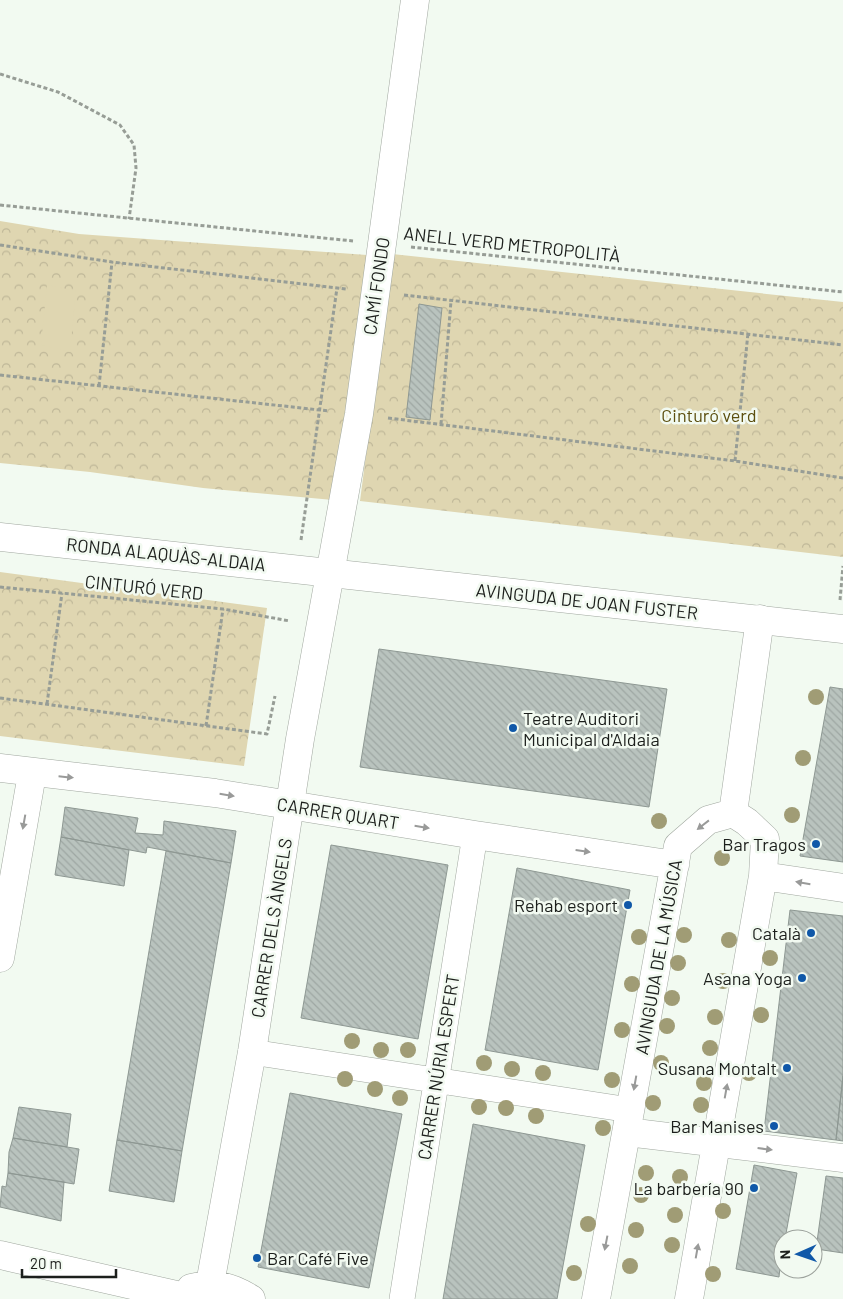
<svg xmlns="http://www.w3.org/2000/svg" width="843" height="1299" font-family="Barlow,sans-serif">
  <style>
    .park { fill: url(#park-crowns) }
    .garden { fill: #dfd6b1 }
    .building { fill: url(#building-back-hatch); stroke: #8e9893 }
    .lines { fill: none; stroke-linecap: round; stroke-linejoin: round }
    .pedestrian-casing { stroke: #a0a79f; stroke-width: 26 }
    .minor-casing { stroke: #a0a79f; stroke-width: 29 }
    .tertiary-casing { stroke: #a0a79f; stroke-width: 29 }
    .path { stroke: #979d96; stroke-width: 3; stroke-dasharray: 4 2.5; stroke-linecap: butt }
    .pedestrian { stroke: #fff; stroke-width: 25 }
    .minor { stroke: #fff; stroke-width: 28 }
    .tertiary { stroke: #fff; stroke-width: 28 }
    .tree { fill: #a09c75 }
    .oneway { fill: #999a99 }
    .poi-dot { fill: #1058a8; stroke: #f2faf1; stroke-width: 2 }
    .labels { text-anchor: middle; dominant-baseline: central; stroke-width: 5; stroke-linejoin: round; paint-order: stroke }
    .street-label { font-size: 18px; fill: #1c1f1c; stroke: #f2faf1 }
    .park-label { font-size: 18px; fill: #5c4f0f; stroke: #f2faf1 }
    .poi-label { font-size: 18px; fill: #1c1f1c; stroke: #f2faf1; text-anchor: end }
  </style>
  <defs>
    <pattern id="park-crowns" width="20" height="18" patternUnits="userSpaceOnUse" patternTransform="scale(1.25)"><rect width="20" height="18" fill="#dfd6b1"/><path d="M2 6a3 3 0 1 1 6 0M12 15a3 3 0 1 1 6 0" fill="none" stroke="#bfb798"/></pattern>
    <pattern id="building-back-hatch" width="6" height="6" patternUnits="userSpaceOnUse" patternTransform="scale(1.25)"><rect width="6" height="6" fill="#b9c3be"/><path d="M-1 5l2 2M0 0l6 6M5-1l2 2" fill="none" stroke="#9ea7a3"/></pattern>
  </defs>
  <rect width="100%" height="100%" fill="#f2faf1"/>
  <path class="park" d="M0,221L79,234L367,255L333,500L203,488L90,472L0,463Z
    M392,254L843,302V557L360,501Z
    M0,572L267,608L244,766L0,736Z"/>
  <path class="garden" d="M47,285L76,291L70,352L41,345Z"/>
  <path class="building" d="M419,304L442,308L430,420L406,417Z
    M379,649L667,689L649,807L360,767Z
    M830,687L843,689V862L800,856Z
    M65,807L138,818L135,833L163,835L164,821L236,831L231,863L147,847L146,853L61,837Z
    M61,837L129,850L124,886L55,875Z
    M331,845L448,865L418,1039L301,1018Z
    M166,851L231,863L182,1151L117,1140Z
    M517,868L630,890L598,1070L485,1050Z
    M790,910L843,916V1076L836,1140L764,1131Z
    M843,1076V1141L836,1140Z
    M290,1093L402,1114L369,1288L258,1267Z
    M19,1107L71,1114L67,1147L13,1138Z
    M473,1124L585,1145L557,1299H443Z
    M13,1138L79,1149L74,1184L8,1173L9,1152Z
    M117,1140L182,1151L174,1202L109,1191Z
    M754,1165L797,1173L785,1239H783L779,1277L736,1269Z
    M8,1173L64,1182L61,1221L0,1207L2,1186L6,1187Z
    M826,1176L843,1178V1253L816,1249Z"/>
  <g class="lines">
    <defs>
      <path id="pedestrian" d="M252,1052L630,1110
        M402,1299L475,835"/>
      <path id="minor" d="M0,768L215,793L475,835L675,865
        M733,813L760,619
        M763,876L843,888
        M0,958L32,774
        M627,1132L843,1158
        M0,1255L176,1295
        M210,1284L252,1052L300,739L359,414L415,0
        M191,1288C214,1282 231,1286 251,1299
        M596,1299L678,846L708,820L733,813L747,822L765,839L763,876L689,1299"/>
      <path id="tertiary" d="M0,537L843,629"/>
    </defs>
    <use href="#pedestrian" class="pedestrian-casing"/>
    <use href="#minor" class="minor-casing"/>
    <use href="#tertiary" class="tertiary-casing"/>
    <path class="path" d="M0,74L58,92L120,125L134,145L136,168L129,219
      M0,205L353,241
      M0,245L112,262L346,289
      M411,247L843,292
      M404,295L843,345
      M0,375L329,411
      M99,386L112,262
      M388,418L735,461L843,478
      M441,424L451,301
      M735,461L748,333
      M301,540L337,288
      M0,587L223,609L290,621
      M840,600L843,566
      M0,698L267,734L275,696
      M47,704L62,593
      M206,726L223,609"/>
    <use href="#pedestrian" class="pedestrian"/>
    <use href="#minor" class="minor"/>
    <use href="#tertiary" class="tertiary"/>
  </g>
  <g class="tree">
    <circle cx="816" cy="697" r="8"/>
    <circle cx="803" cy="758" r="8"/>
    <circle cx="792" cy="815" r="8"/>
    <circle cx="659" cy="821" r="8"/>
    <circle cx="722" cy="858" r="8"/>
    <circle cx="684" cy="935" r="8"/>
    <circle cx="639" cy="937" r="8"/>
    <circle cx="729" cy="940" r="8"/>
    <circle cx="770" cy="958" r="8"/>
    <circle cx="678" cy="963" r="8"/>
    <circle cx="723" cy="981" r="8"/>
    <circle cx="632" cy="984" r="8"/>
    <circle cx="672" cy="998" r="8"/>
    <circle cx="761" cy="1015" r="8"/>
    <circle cx="715" cy="1017" r="8"/>
    <circle cx="667" cy="1026" r="8"/>
    <circle cx="622" cy="1030" r="8"/>
    <circle cx="352" cy="1041" r="8"/>
    <circle cx="710" cy="1048" r="8"/>
    <circle cx="381" cy="1050" r="8"/>
    <circle cx="408" cy="1050" r="8"/>
    <circle cx="484" cy="1063" r="8"/>
    <circle cx="661" cy="1063" r="8"/>
    <circle cx="512" cy="1069" r="8"/>
    <circle cx="543" cy="1073" r="8"/>
    <circle cx="749" cy="1073" r="8"/>
    <circle cx="345" cy="1079" r="8"/>
    <circle cx="612" cy="1080" r="8"/>
    <circle cx="704" cy="1083" r="8"/>
    <circle cx="375" cy="1089" r="8"/>
    <circle cx="400" cy="1098" r="8"/>
    <circle cx="653" cy="1103" r="8"/>
    <circle cx="701" cy="1105" r="8"/>
    <circle cx="479" cy="1107" r="8"/>
    <circle cx="506" cy="1108" r="8"/>
    <circle cx="536" cy="1116" r="8"/>
    <circle cx="603" cy="1128" r="8"/>
    <circle cx="646" cy="1173" r="8"/>
    <circle cx="680" cy="1177" r="8"/>
    <circle cx="641" cy="1195" r="8"/>
    <circle cx="723" cy="1211" r="8"/>
    <circle cx="675" cy="1215" r="8"/>
    <circle cx="588" cy="1224" r="8"/>
    <circle cx="636" cy="1230" r="8"/>
    <circle cx="672" cy="1245" r="8"/>
    <circle cx="630" cy="1266" r="8"/>
    <circle cx="574" cy="1273" r="8"/>
    <circle cx="713" cy="1274" r="8"/>
  </g>
  <defs><path id="oneway-solid" d="M-6-.8H1V-3.2L6.5 0L1 3.2V.8H-6Z" transform="scale(1.25)"/></defs>
  <g class="oneway">
    <use href="#oneway-solid" transform="translate(66 777) rotate(6)"/>
    <use href="#oneway-solid" transform="translate(227 795) rotate(9)"/>
    <use href="#oneway-solid" transform="translate(24 822) rotate(100)"/>
    <use href="#oneway-solid" transform="translate(703 825) rotate(142)"/>
    <use href="#oneway-solid" transform="translate(422 827) rotate(9)"/>
    <use href="#oneway-solid" transform="translate(583 851) rotate(8)"/>
    <use href="#oneway-solid" transform="translate(803 883) rotate(-170)"/>
    <use href="#oneway-solid" transform="translate(635 1083) rotate(100)"/>
    <use href="#oneway-solid" transform="translate(726 1091) rotate(-80)"/>
    <use href="#oneway-solid" transform="translate(765 1149) rotate(7)"/>
    <use href="#oneway-solid" transform="translate(606 1243) rotate(101)"/>
    <use href="#oneway-solid" transform="translate(697 1251) rotate(-80)"/>
  </g>
  <g class="poi-dot">
    <circle cx="513" cy="728" r="5"/>
    <circle cx="816" cy="844" r="5"/>
    <circle cx="628" cy="905" r="5"/>
    <circle cx="811" cy="933" r="5"/>
    <circle cx="802" cy="978" r="5"/>
    <circle cx="787" cy="1068" r="5"/>
    <circle cx="774" cy="1126" r="5"/>
    <circle cx="754" cy="1188" r="5"/>
    <circle cx="257" cy="1258" r="5"/>
  </g>
  <g class="labels">
    <g class="street-label">
      <text transform="translate(512 244) rotate(6)">ANELL VERD METROPOLITÀ</text>
      <text transform="translate(376 286) rotate(-82)">CAMÍ FONDO</text>
      <text transform="translate(166 554) rotate(6)">RONDA ALAQUÀS-ALDAIA</text>
      <text transform="translate(144 587) rotate(6)">CINTURÓ VERD</text>
      <text transform="translate(587 601) rotate(6)">AVINGUDA DE JOAN FUSTER</text>
      <text transform="translate(338 813) rotate(9)">CARRER QUART</text>
      <text transform="translate(271 928) rotate(-81)">CARRER DELS ÀNGELS</text>
      <text transform="translate(658 957) rotate(-80)">AVINGUDA DE LA MÚSICA</text>
      <text transform="translate(438 1067) rotate(-81)">CARRER NÚRIA ESPERT</text>
    </g>
    <g class="park-label">
      <text x="709" y="415">Cinturó verd</text>
    </g>
    <g class="poi-label">
      <text x="523" y="718" text-anchor="start">Teatre Auditori<tspan x="523" dy="21">Municipal d'Aldaia</tspan></text>
      <text x="806" y="844">Bar Tragos</text>
      <text x="618" y="905">Rehab esport</text>
      <text x="801" y="933">Català</text>
      <text x="792" y="978">Asana Yoga</text>
      <text x="777" y="1068">Susana Montalt</text>
      <text x="764" y="1126">Bar Manises</text>
      <text x="744" y="1188">La barbería 90</text>
      <text x="267" y="1258" text-anchor="start">Bar Café Five</text>
    </g>
  </g>
  <g transform="translate(798 1254) rotate(268)"><circle r="24" fill="#f2faf1" stroke="#9ca29c"/>
  <path d="M0-4L9 19L0 12L-9 19Z" fill="#1058a8"/>
  <text y="-8" font-size="14" font-weight="bold" text-anchor="middle" fill="#1c1f1c">N</text>
  </g>
  <path d="M22 1269v8h94v-8" fill="none" stroke="#1c1f1c" stroke-width="2.5"/>
  <text x="30" y="1269" font-size="15" fill="#1c1f1c" stroke="#f2faf1" stroke-width="4" paint-order="stroke">20 m</text>
</svg>
